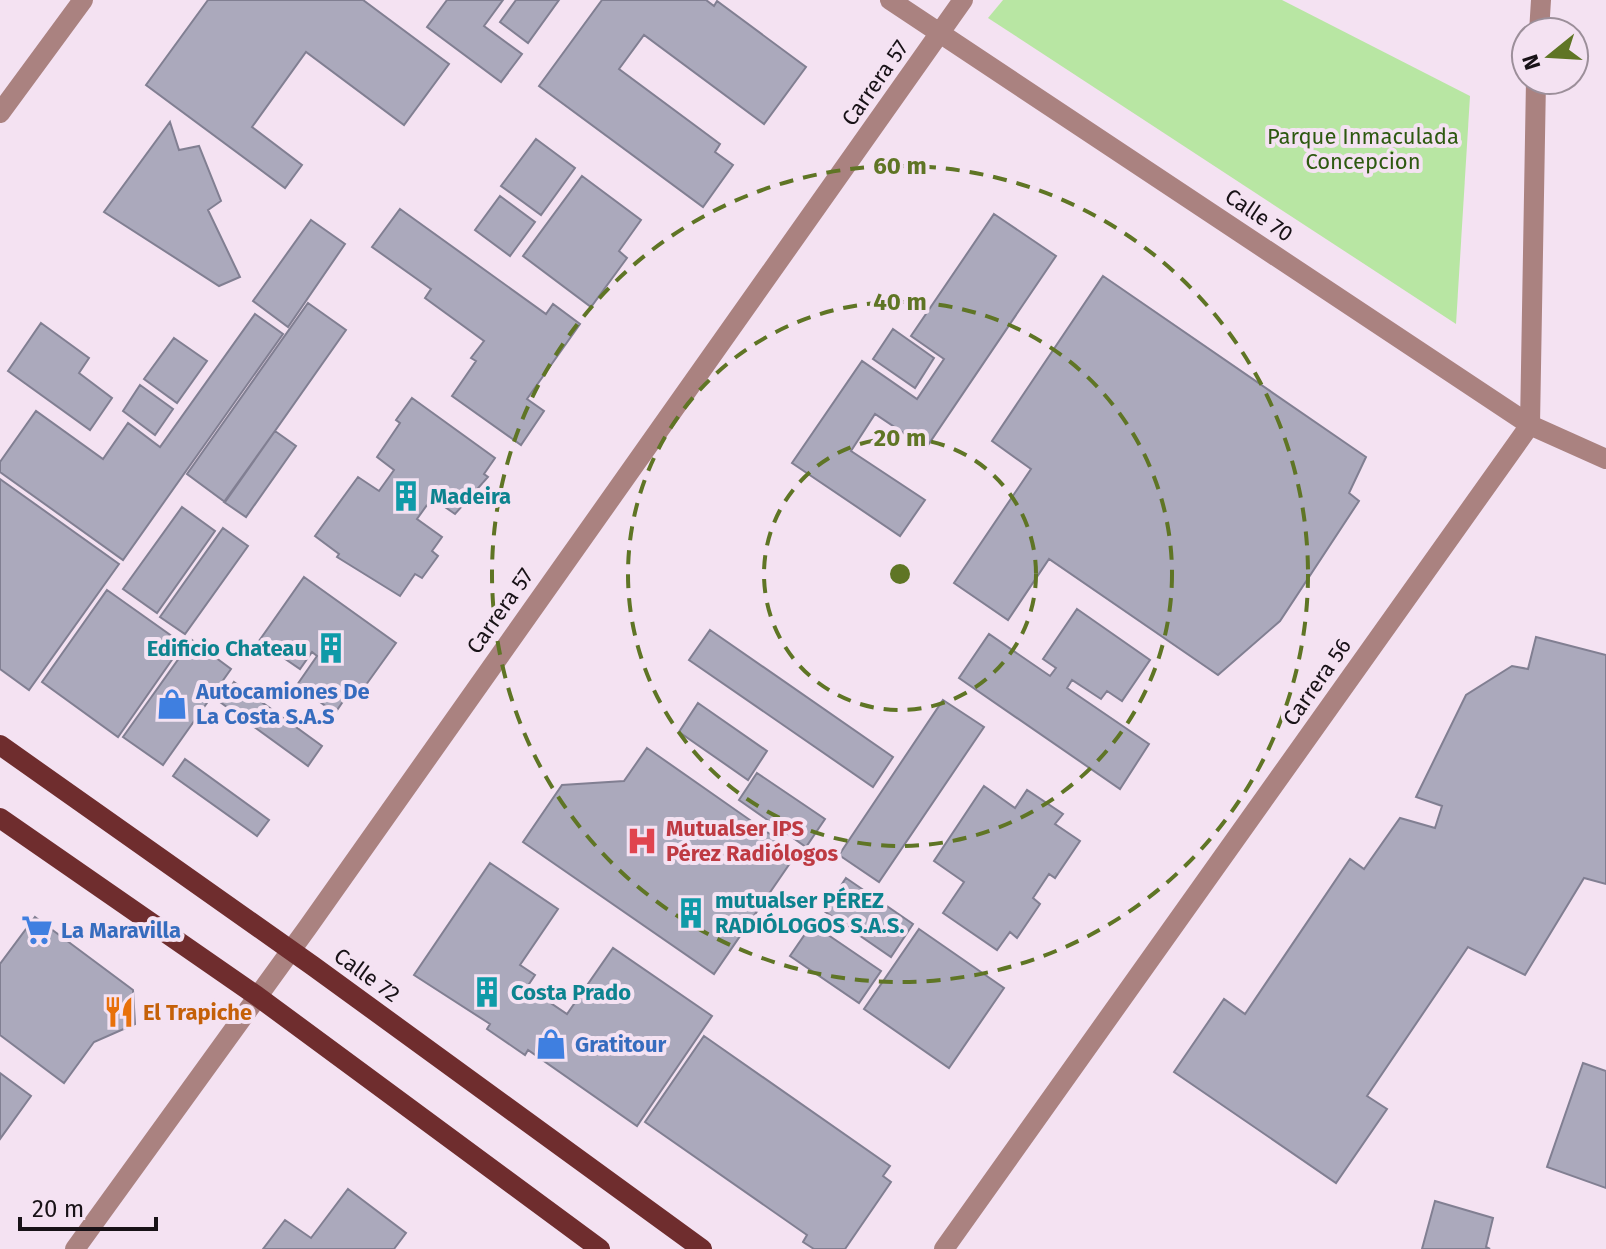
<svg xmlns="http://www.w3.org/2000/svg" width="1606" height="1249" font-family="'Fira Sans',sans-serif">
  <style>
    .green { fill: #b8e6a3 }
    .building { fill: #aba9bc; stroke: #817f92; stroke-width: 2 }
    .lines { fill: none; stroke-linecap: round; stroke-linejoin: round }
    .minor { stroke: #aa8280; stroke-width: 20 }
    .major { stroke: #6f2d2e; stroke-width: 20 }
    .ring { fill: none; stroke: #5f7525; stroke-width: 4; stroke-dasharray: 14 10 }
    .labels { text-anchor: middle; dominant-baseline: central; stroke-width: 8; stroke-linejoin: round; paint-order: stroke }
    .street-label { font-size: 22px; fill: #181217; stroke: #f4e2f2 }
    .park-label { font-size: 22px; fill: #2d5910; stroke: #f4e2f2 }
    .culture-label { font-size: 22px; font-weight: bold; fill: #0d838f; stroke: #f4e2f2; text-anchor: start }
    .shop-label { font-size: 22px; font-weight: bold; fill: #366cbe; stroke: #f4e2f2; text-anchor: start }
    .health-label { font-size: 22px; font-weight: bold; fill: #be3a42; stroke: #f4e2f2; text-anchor: start }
    .food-label { font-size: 22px; font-weight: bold; fill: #c56008; stroke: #f4e2f2; text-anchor: start }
    .centre { fill: #5f7525; stroke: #f4e2f2; stroke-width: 4 }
    .ring-label { font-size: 24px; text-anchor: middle; font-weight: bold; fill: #5f7525; stroke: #f4e2f2; stroke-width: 8; stroke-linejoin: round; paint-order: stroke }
  </style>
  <rect width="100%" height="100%" fill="#f4e2f2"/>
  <path class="green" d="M1003,0H1282L1470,96L1456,324L988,18Z"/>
  <path class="building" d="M208,0H363L449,64L404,125L306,52L252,127L302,165L285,188L146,85Z
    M447,0H503L484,26L522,54L501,82L427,27Z
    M516,0H559L528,43L500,22Z
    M602,0H706L714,6L717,1L806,67L764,124L644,35L619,69L720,144L715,152L733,165L703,207L539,86Z
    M170,122L179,150L199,146L221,201L208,210L240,277L219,286L104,212Z
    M536,139L575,168L541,215L501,186Z
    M582,176L641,220L619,251L627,258L591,307L523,256Z
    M500,196L535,222L510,256L475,230Z
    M400,209L546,314L553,304L580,324L527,399L544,411L521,445L452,396L476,361L471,358L484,341L425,298L431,289L372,247Z
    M994,214L1056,256L926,448L875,414L851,451L925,500L900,536L792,463L862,361L917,399L944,359L911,336Z
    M311,220L345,244L288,327L253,301Z
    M1103,276L1366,457L1349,493L1359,501L1280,621L1218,675L1049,559L1008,620L954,583L1031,469L992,441Z
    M308,303L346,330L225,502L187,474Z
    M255,314L283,334L123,560L0,472V462L36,411L103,459L128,423L160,447Z
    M41,323L89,358L79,373L112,398L90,430L8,371Z
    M893,329L934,358L915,388L873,359Z
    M174,338L207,361L177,403L144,379Z
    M140,385L173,409L155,435L123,411Z
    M412,398L495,458L484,474L488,477L455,514L432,498L417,519L442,537L432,551L438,556L422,578L415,574L400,596L337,557L339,554L315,536L358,477L379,491L394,470L377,457L400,423L396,420Z
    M275,431L296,446L246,517L224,502Z
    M0,479L119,564L29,690L0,669Z
    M182,507L215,531L157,613L123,589Z
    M223,528L248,546L185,634L160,617Z
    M304,577L396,643L363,689L355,684L335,713L297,685L317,656L312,652L300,669L259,641Z
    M107,590L183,644L118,737L42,682Z
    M1077,609L1150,660L1122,701L1107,691L1101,699L1072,680L1067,688L1149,744L1120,789L959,678L989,634L1050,676L1056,668L1043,659Z
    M710,630L893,757L873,787L689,660Z
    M1536,637L1606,655V884L1584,878L1525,975L1468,947L1367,1096L1387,1109L1336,1183L1174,1072L1224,999L1245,1014L1350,859L1364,869L1400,818L1435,828L1442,806L1416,797L1466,695L1512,666L1528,669Z
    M192,640L231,669L163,765L123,737Z
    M234,682L322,746L308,766L220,702Z
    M943,700L984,727L879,882L839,855Z
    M698,703L767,751L748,780L679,732Z
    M647,748L797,853L714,974L523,842L562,785L624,781Z
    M185,759L269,820L257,836L173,776Z
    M757,773L825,819L806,847L739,800Z
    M984,786L1015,808L1027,790L1063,814L1055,824L1080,841L1055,878L1049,874L1033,898L1040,904L1017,938L1010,932L997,950L943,913L964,882L934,861Z
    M490,863L558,909L520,965L535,975L527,987L567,1014L613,948L712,1016L637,1126L528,1050L525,1055L487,1029L490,1024L414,975Z
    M846,878L913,924L891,957L824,911Z
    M35,917L133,990L135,1024L94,1042L64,1083L0,1035V964Z
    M812,924L881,971L859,1003L790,956Z
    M919,929L1004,988L949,1068L864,1009Z
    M704,1036L890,1166L883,1176L891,1182L845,1249H814L803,1242L807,1235L645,1122Z
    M1583,1063L1606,1071V1188L1547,1167Z
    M0,1073L31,1096L0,1139Z
    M348,1189L406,1233L394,1249H263L285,1220L311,1238Z
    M1435,1201L1493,1218L1486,1247L1490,1249H1422Z"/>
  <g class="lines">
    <path class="minor" d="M890,0L1530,425L1606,459
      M1539,32L1541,0
      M0,113L83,0
      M75,1249L308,927L963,0
      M944,1249L1530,425L1536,80"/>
    <path class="major" d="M0,745L313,966L702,1249
      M0,818L257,996L600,1249"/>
  </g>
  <g class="ring">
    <circle cx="900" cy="574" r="136"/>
    <circle cx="900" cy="574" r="272"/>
    <circle cx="900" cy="574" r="408"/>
  </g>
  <defs>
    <symbol id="building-bare" viewBox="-9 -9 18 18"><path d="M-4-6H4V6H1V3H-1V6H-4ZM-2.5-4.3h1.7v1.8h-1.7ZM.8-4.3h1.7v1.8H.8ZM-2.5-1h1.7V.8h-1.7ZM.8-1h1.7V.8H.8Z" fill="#0f9aa8" stroke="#f4e2f2" stroke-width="2.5" paint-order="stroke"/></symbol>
    <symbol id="shop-bare" viewBox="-9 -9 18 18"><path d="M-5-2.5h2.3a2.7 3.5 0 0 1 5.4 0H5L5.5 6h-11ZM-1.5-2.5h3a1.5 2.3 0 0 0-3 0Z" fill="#3f7fe0" stroke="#f4e2f2" stroke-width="2.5" paint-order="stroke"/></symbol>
    <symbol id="hospital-bare" viewBox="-9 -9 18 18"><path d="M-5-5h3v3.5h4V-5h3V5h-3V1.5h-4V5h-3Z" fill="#e0444e" stroke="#f4e2f2" stroke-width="2.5" paint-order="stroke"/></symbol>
    <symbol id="supermarket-bare" viewBox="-9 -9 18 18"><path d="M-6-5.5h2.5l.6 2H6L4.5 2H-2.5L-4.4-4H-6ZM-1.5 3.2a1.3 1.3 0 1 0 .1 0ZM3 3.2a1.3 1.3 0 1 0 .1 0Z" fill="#3f7fe0" stroke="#f4e2f2" stroke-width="2.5" paint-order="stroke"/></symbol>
    <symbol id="restaurant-bare" viewBox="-9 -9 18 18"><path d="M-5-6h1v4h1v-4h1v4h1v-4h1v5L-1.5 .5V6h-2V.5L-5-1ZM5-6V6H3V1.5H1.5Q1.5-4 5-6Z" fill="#e8710a" stroke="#f4e2f2" stroke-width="2.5" paint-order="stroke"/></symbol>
  </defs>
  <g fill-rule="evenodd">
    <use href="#building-bare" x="384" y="474" width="44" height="44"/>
    <use href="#building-bare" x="309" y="626" width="44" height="44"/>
    <use href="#shop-bare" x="150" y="682" width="44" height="44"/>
    <use href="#hospital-bare" x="620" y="819" width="44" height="44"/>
    <use href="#building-bare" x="669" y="891" width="44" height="44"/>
    <use href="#supermarket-bare" x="15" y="908" width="44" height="44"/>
    <use href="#building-bare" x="465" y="970" width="44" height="44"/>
    <use href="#restaurant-bare" x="97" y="990" width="44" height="44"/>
    <use href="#shop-bare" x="529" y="1022" width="44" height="44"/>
  </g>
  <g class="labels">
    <g class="street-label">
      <text transform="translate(875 83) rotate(-55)">Carrera 57</text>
      <text transform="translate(1259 215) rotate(34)">Calle 70</text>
      <text transform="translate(500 611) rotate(-55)">Carrera 57</text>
      <text transform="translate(1317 682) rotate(-55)">Carrera 56</text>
      <text transform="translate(367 975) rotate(36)">Calle 72</text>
    </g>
    <g class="park-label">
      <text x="1363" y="136">Parque Inmaculada<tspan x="1363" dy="25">Concepcion</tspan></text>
    </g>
    <g class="culture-label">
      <text x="430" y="496">Madeira</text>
      <text x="307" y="648" text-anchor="end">Edificio Chateau</text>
      <text x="715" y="900">mutualser PÉREZ<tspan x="715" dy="25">RADIÓLOGOS S.A.S.</tspan></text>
      <text x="511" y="992">Costa Prado</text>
    </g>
    <g class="shop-label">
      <text x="196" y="691">Autocamiones De<tspan x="196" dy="25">La Costa S.A.S</tspan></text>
      <text x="61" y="930">La Maravilla</text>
      <text x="575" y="1044">Gratitour</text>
    </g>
    <g class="health-label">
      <text x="666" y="828">Mutualser IPS<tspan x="666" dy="25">Pérez Radiólogos</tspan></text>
    </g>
    <g class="food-label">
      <text x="143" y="1012">El Trapiche</text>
    </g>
  </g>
  <circle cx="900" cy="574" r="12" class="centre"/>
  <g class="ring-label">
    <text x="900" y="174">60 m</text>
    <text x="900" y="310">40 m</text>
    <text x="900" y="446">20 m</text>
  </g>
  <g transform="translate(1550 56) rotate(252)"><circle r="38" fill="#f4e2f2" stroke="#9c8f9a" stroke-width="2"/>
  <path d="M0-6L14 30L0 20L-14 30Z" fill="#5f7525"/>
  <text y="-12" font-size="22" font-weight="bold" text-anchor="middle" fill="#181217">N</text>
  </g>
  <path d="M20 1217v12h136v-12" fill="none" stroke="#181217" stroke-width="4"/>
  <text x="32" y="1217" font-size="24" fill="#181217" stroke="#f4e2f2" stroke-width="6" paint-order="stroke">20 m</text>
</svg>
